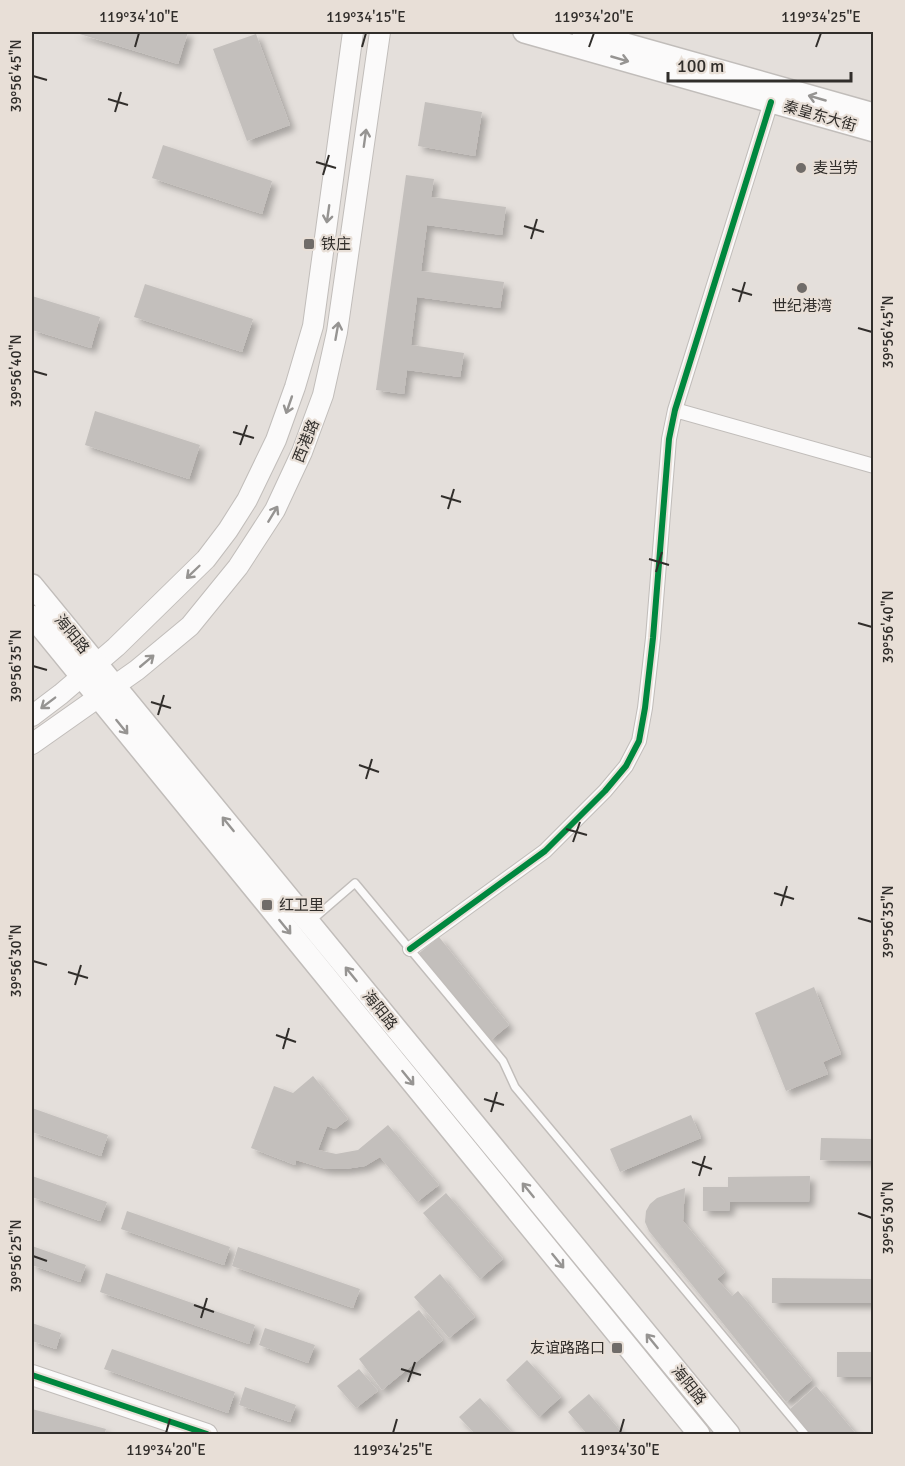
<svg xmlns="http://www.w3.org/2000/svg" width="905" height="1466" font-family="Signika,'Noto Sans SC',sans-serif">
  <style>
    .building { fill: #c3bfbc; filter: url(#shadow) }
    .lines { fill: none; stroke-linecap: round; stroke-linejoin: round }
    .lane-casing { stroke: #c1bdba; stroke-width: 10 }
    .street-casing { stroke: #c1bdba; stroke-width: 16 }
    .secondary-casing { stroke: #c1bdba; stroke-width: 22 }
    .primary-casing { stroke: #c1bdba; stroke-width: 24 }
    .lane { stroke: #fbfafa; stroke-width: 7 }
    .street { stroke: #fbfafa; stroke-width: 14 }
    .secondary { stroke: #fbfafa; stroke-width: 20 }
    .primary { stroke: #fbfafa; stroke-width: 21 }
    .cycleway-casing { stroke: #e8dfd7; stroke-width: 10 }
    .cycleway { stroke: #00873e; stroke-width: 6 }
    .oneway { stroke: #969492 }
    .ticks { fill: none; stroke: #312e2b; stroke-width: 2 }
    .poi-dot { fill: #706c69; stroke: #e8dfd7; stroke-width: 2 }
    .labels { text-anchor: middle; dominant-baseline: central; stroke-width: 4.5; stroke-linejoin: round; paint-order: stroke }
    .street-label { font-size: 15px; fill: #312e2b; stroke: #e8dfd7 }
    .poi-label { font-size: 15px; fill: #312e2b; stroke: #e8dfd7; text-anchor: start }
    .neatline { fill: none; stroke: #312e2b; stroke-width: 2 }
    .ticks-label { font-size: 15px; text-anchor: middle; fill: #312e2b }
  </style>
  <defs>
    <filter id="shadow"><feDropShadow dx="5" dy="5" stdDeviation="3" flood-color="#0004"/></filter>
  </defs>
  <rect width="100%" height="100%" fill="#e4dfdb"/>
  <path class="building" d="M73,32H188L178,64Z
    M256,34L290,125L247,141L213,49Z
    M425,102L482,112L475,156L418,146Z
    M163,145L272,181L262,214L152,178Z
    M406,175L434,179L431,197L506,207L502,235L427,225L421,271L504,282L500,308L417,297L411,345L464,353L460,377L407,370L404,394L376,390Z
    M145,284L253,319L242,352L134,317Z
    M32,296L100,317L91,348L32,330Z
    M95,411L200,445L189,479L85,445Z
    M439,937L509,1025L491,1040L418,954Z
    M814,987L841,1054L823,1062L828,1074L786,1091L755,1013Z
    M313,1076L348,1119L335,1129L327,1126L318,1150L336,1154L358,1150L388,1125L439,1185L417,1202L380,1157L365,1166L345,1169H326L296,1160L295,1165L251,1148L274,1086L293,1093Z
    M32,1108L108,1135L101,1156L32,1132Z
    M691,1115L701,1138L620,1172L610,1149Z
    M821,1138L874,1139V1161L820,1160Z
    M32,1176L107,1202L100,1221L32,1197Z
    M810,1176L809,1202H730L729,1211H703V1187H728V1177Z
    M685,1188L683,1221L725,1272L717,1279L732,1296L738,1291L812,1380L786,1402L649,1231L645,1222L646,1211L650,1204L657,1198Z
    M446,1193L503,1259L480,1279L423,1213Z
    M127,1211L230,1247L224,1265L121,1229Z
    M32,1246L86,1265L80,1282L32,1265Z
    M238,1247L360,1289L353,1308L232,1266Z
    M106,1273L255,1325L249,1344L100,1292Z
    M440,1274L475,1317L449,1338L414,1297Z
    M772,1278L874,1279V1303H772Z
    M419,1310L443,1340L382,1390L359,1359Z
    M32,1323L61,1333L56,1349L32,1341Z
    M265,1328L315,1345L308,1363L259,1345Z
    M112,1349L235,1392L228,1413L104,1369Z
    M837,1352H874V1377H837Z
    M527,1360L561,1397L539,1417L506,1380Z
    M359,1369L378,1391L356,1408L337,1386Z
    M816,1386L856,1434H809L789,1410Z
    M245,1387L296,1405L290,1422L239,1405Z
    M589,1394L623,1434H587L568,1412Z
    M480,1398L513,1434H475L459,1417Z
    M32,1409L106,1429L104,1434H47L32,1430Z"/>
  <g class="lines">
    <defs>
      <path id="lane" d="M311,921L355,883L503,1061L515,1087L805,1434"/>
      <path id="street" d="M675,410L874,466
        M410,949L545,851L605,791L626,766L639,741L645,708L653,638L669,439L675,410L771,102"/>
      <path id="secondary" d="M32,716L61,694L116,647L206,559L228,530L247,500L276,440L295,387L313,326L353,32
        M32,744L137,670L190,626L238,567L275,510L302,452L323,395L337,332L380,32
        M32,1375L207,1434"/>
      <path id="primary" d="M524,32L874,131
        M583,32L874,114
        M32,585L729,1434
        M32,616L699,1434"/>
    </defs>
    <use href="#lane" class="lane-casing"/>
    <use href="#street" class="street-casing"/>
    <use href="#secondary" class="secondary-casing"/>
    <use href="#primary" class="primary-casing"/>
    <use href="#lane" class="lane"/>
    <use href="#street" class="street"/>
    <use href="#secondary" class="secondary"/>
    <use href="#primary" class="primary"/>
    <defs>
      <path id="cycleway" d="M410,949L545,851L605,791L626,766L639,741L645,708L653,638L669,439L675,410L771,102
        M32,1375L207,1434"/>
    </defs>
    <use href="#cycleway" class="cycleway-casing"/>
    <use href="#cycleway" class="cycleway"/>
  </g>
  <defs><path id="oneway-shaft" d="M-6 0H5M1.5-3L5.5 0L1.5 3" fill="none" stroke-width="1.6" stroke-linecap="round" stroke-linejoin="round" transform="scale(1.5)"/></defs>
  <g class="oneway">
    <use href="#oneway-shaft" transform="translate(620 59) rotate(16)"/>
    <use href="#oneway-shaft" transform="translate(817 98) rotate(-164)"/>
    <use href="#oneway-shaft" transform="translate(365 138) rotate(-82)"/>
    <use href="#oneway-shaft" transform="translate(328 214) rotate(98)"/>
    <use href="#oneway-shaft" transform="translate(337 331) rotate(-80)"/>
    <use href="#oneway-shaft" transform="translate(289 405) rotate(109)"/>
    <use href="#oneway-shaft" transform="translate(273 514) rotate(-59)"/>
    <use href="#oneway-shaft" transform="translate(193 572) rotate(136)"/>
    <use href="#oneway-shaft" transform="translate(147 661) rotate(-40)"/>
    <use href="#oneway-shaft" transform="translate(48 703) rotate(143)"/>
    <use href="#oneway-shaft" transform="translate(122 727) rotate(51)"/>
    <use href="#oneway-shaft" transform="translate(228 824) rotate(-129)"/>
    <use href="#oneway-shaft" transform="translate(285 927) rotate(51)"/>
    <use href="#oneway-shaft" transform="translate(351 974) rotate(-129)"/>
    <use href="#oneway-shaft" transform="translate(408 1078) rotate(51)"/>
    <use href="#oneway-shaft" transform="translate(528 1190) rotate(-129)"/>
    <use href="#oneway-shaft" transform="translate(558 1261) rotate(51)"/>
    <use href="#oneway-shaft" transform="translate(652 1341) rotate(-129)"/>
  </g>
  <path class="ticks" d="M135,47L139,33M362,47L366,33M589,47L594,33M816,47L821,33M33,76L47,80M108,99L128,105M115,112L121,92M316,162L336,168M323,175L329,155M524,226L544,232M531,239L537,219M732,289L752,295M739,302L745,282M858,328L872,332M33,371L47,375M233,432L254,438M240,445L247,425M441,496L461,502M448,509L454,489M649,559L669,565M656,572L662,552M858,623L872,627M33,666L47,670M151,702L171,708M158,715L164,695M359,765L379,772M366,779L372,759M566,829L587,835M573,842L580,822M774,893L794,899M781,906L787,886M858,918L872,922M33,961L47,965M68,972L88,978M75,985L81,965M276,1035L296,1042M283,1049L289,1028M484,1099L504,1105M491,1112L497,1092M692,1162L712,1169M699,1176L705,1156M858,1213L872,1218M33,1256L47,1261M194,1305L214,1312M201,1318L207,1298M401,1369L421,1375M408,1382L415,1362M166,1433L170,1419M393,1433L397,1419M620,1433L624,1419"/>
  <g class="poi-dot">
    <circle cx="801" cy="168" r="6"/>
    <rect x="303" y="238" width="12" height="12" rx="3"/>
    <circle cx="802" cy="288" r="6"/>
    <rect x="261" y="899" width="12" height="12" rx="3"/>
    <rect x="611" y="1342" width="12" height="12" rx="3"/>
  </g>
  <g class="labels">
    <g class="street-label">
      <text transform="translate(820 116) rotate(16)">秦皇东大街</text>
      <text transform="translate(306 441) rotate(-68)">西港路</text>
      <text transform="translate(72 634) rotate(51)">海阳路</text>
      <text transform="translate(380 1010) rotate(51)">海阳路</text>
      <text transform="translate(689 1385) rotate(51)">海阳路</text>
    </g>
    <g class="poi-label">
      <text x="813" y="168">麦当劳</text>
      <text x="321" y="244">铁庄</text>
      <text x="802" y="306" text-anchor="middle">世纪港湾</text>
      <text x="279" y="905">红卫里</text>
      <text x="605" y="1348" text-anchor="end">友谊路路口</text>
    </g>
  </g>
  <rect width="905" height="1466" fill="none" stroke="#e8dfd7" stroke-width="66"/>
  <path d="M668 72v9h183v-9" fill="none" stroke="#312e2b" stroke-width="3"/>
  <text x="677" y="72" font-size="18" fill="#312e2b" stroke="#e8dfd7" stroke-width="4.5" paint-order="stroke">100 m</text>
  <rect x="33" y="33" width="839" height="1400" class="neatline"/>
  <g class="ticks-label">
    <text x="139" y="22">119°34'10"E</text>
    <text x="366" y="22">119°34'15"E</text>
    <text x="594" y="22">119°34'20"E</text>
    <text x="821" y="22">119°34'25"E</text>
    <text transform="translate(16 76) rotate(-90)" y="5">39°56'45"N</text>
    <text transform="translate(888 332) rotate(-90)" y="5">39°56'45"N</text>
    <text transform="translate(16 371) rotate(-90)" y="5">39°56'40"N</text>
    <text transform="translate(888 627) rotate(-90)" y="5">39°56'40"N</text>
    <text transform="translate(16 666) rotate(-90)" y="5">39°56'35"N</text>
    <text transform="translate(888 922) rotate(-90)" y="5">39°56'35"N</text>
    <text transform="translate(16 961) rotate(-90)" y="5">39°56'30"N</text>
    <text transform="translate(888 1218) rotate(-90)" y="5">39°56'30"N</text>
    <text transform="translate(16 1256) rotate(-90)" y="5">39°56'25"N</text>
    <text x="166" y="1455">119°34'20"E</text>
    <text x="393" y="1455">119°34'25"E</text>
    <text x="620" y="1455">119°34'30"E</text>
  </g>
</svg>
